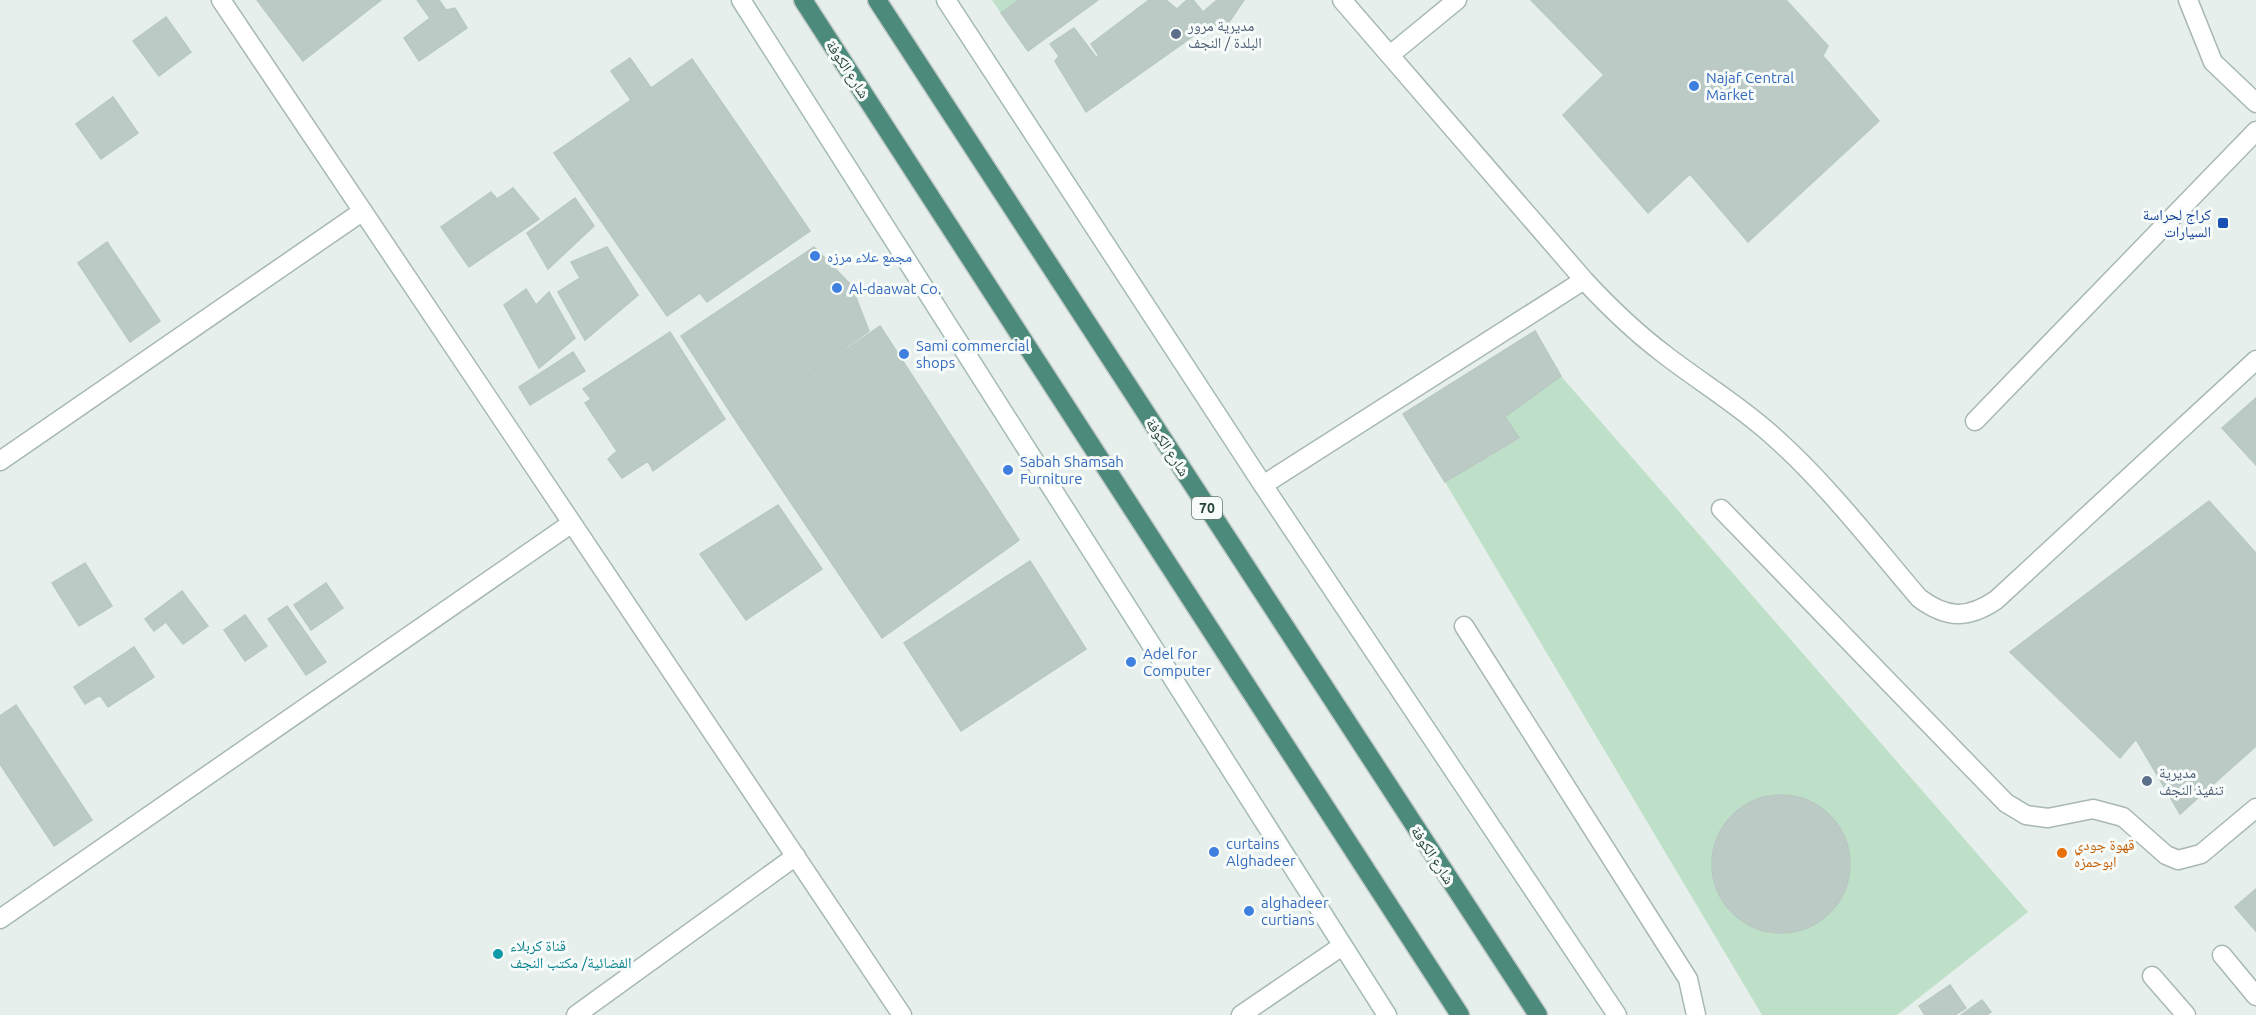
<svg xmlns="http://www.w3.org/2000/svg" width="2256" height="1015" font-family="Ubuntu,'Noto Naskh Arabic',sans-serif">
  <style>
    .green { fill: #bfe0c8 }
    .building { fill: #bbcac4; stroke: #b8c9c2; stroke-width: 1.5 }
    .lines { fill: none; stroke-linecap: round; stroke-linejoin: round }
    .service-casing { stroke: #a8b8b2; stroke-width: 21 }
    .minor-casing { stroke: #a8b8b2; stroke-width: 21 }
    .secondary-casing { stroke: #a4bbb3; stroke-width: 21 }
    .trunk-casing { stroke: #c2cac8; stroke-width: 21 }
    .service { stroke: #fff; stroke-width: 18 }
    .minor { stroke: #fff; stroke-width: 18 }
    .secondary { stroke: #fff; stroke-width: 18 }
    .trunk { stroke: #4c8a7c; stroke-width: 18 }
    .service-dot { fill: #5c6f8a; stroke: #f7fbf9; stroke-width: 2 }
    .shop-dot { fill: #3f7fe0; stroke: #f7fbf9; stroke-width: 2 }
    .transit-dot { fill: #1a4fb4; stroke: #f7fbf9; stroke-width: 2 }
    .food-dot { fill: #e8710a; stroke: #f7fbf9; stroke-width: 2 }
    .culture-dot { fill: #0f9aa8; stroke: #f7fbf9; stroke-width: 2 }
    .labels { text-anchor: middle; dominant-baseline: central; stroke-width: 6; stroke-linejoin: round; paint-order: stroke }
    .shield { fill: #f7fbf9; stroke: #637a73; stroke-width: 1.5 }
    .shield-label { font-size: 14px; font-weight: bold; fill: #24423a }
    .service-label { font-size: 15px; fill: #4e5e75; stroke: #f7fbf9; text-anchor: start }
    .street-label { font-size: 15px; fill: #24423a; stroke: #f7fbf9 }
    .shop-label { font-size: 15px; fill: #366cbe; stroke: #f7fbf9; text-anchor: start }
    .transit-label { font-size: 15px; fill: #164399; stroke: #f7fbf9; text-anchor: end }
    .food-label { font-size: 15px; fill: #c56008; stroke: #f7fbf9; text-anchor: start }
    .culture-label { font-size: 15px; fill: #0d838f; stroke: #f7fbf9; text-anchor: start }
  </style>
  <rect width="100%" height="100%" fill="#e6efeb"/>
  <path class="green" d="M992,0H1019L1001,13Z
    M1561,376L2028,912L1897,1015H1762L1445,482L1519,439L1505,417Z"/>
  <path class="building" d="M257,0H381L303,61Z
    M417,0H439L446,10L455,8L467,28L419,61L404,38L430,18Z
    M1019,0H1098L1028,51L1001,13Z
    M1149,0H1166L1177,9L1187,0H1193L1203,12L1217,0H1244L1223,31L1212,23L1086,112L1055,61L1059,56L1050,44L1074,28L1096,57L1099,56L1091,44Z
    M1531,0H1786L1828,46L1823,56L1879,121L1748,242L1690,174L1648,213L1563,115L1604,75Z
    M166,17L191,52L159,76L133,41Z
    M630,58L651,88L692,59L810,231L707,302L700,293L667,316L554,153L631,100L611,71Z
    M113,97L138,133L101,159L76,124Z
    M513,188L539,219L469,267L441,227L491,192L497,199Z
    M575,198L594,226L548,269L527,233Z
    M107,242L160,321L130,342L78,263Z
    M607,247L638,295L585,340L558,292L580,278L571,262Z
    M814,247L851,285L869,331L738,424L681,336Z
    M526,289L536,305L549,292L575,338L539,368L504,305Z
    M880,326L1019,540L882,638L738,424Z
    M1535,331L1561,376L1505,417L1519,438L1445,482L1403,414Z
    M670,332L725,419L653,471L648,461L622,478L608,459L617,451L585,403L591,399L583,389Z
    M573,352L585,371L530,405L519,387Z
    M2256,398V443L2222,428Z
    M2222,428L2256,443V465Z
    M2209,501L2256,553V746L2180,814L2136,739L2120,758L2010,652Z
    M778,505L822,569L746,620L700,554Z
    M1030,561L1086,649L961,731L904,643Z
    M85,563L112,606L79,626L52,583Z
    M326,583L343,608L311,630L294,605Z
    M182,591L208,626L183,644L166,622L154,631L145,619Z
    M287,606L326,662L306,675L268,619Z
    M245,615L267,646L245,661L224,630Z
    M134,647L154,677L108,707L100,695L85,704L74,687Z
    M16,705L92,820L54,846L0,764V716Z
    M1712 864a69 69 0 1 1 138 0a69 69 0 1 1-138 0Z
    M2256,889V931L2235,907Z
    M1950,985L1966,1008L1955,1015H1925L1919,1006Z
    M1982,1000L1991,1012L1986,1015H1961Z"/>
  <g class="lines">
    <defs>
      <path id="service" d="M1975,421L2256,131
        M1464,626L1688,979L1696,1015
        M2152,976L2186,1015"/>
      <path id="minor" d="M221,0L902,1015
        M1342,0L1584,280C1609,307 1635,332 1664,354C1700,382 1739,405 1773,436C1827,484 1872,543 1919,598C1947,619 1968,619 1996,600L2256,360
        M2188,0L2213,62L2256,103
        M1390,55L1457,0
        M0,461L363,211
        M1263,485L1584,280
        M1721,509L2006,803L2026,815L2048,818L2093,809L2123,817L2166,855L2178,860L2201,854L2256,808
        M0,919L572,523
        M2222,955L2256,996
        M576,1015L796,856
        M1241,1015L1342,946"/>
      <path id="secondary" d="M741,0L1387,1015
        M946,0L1263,485L1617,1015"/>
      <path id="trunk" d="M803,0L1460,1015
        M877,0L1538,1015"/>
    </defs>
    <use href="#service" class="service-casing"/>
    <use href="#minor" class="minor-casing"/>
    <use href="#secondary" class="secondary-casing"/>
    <use href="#trunk" class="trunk-casing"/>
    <use href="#service" class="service"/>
    <use href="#minor" class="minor"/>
    <use href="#secondary" class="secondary"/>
    <use href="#trunk" class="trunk"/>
  </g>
  <g class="service-dot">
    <circle cx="1176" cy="34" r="6"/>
    <circle cx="2147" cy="781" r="6"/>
  </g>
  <g class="shop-dot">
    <circle cx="1694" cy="86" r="6"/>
    <circle cx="815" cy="256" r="6"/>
    <circle cx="837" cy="288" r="6"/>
    <circle cx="904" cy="354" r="6"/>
    <circle cx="1008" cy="470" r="6"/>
    <circle cx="1131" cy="662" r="6"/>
    <circle cx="1214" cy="852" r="6"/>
    <circle cx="1249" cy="911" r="6"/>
  </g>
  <rect class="transit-dot" x="2217" y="217" width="12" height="12" rx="3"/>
  <circle class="food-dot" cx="2062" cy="853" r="6"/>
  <circle class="culture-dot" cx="498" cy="954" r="6"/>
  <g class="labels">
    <rect class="shield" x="1192" y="497" width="30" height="22" rx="4.5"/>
    <g class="shield-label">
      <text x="1207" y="508">70</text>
    </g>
    <g class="service-label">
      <text x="1188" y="25">مديرية مرور<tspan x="1188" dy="17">البلدة / النجف</tspan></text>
      <text x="2159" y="772">مديرية<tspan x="2159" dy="17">تنفيذ النجف</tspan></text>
    </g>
    <g class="street-label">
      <text transform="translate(848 69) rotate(57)">شارع الكوفة</text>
      <text transform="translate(1168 447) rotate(57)">شارع الكوفة</text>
      <text transform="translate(1433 855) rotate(57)">شارع الكوفة</text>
    </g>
    <g class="shop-label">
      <text x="1706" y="77">Najaf Central<tspan x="1706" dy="17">Market</tspan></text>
      <text x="827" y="256">مجمع علاء مرزه</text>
      <text x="849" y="288">Al-daawat Co.</text>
      <text x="916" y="345">Sami commercial<tspan x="916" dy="17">shops</tspan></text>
      <text x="1020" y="461">Sabah Shamsah<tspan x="1020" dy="17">Furniture</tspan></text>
      <text x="1143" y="653">Adel for<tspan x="1143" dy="17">Computer</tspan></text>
      <text x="1226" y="843">curtains<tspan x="1226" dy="17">Alghadeer</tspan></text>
      <text x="1261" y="902">alghadeer<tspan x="1261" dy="17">curtians</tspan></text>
    </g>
    <g class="transit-label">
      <text x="2211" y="214">كراج لحراسة<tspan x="2211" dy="17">السيارات</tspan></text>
    </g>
    <g class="food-label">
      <text x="2074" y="844">قهوة جودي<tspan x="2074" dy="17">ابوحمزه</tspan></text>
    </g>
    <g class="culture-label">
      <text x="510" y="945">قناة كربلاء<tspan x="510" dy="17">الفضائية/ مكتب النجف</tspan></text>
    </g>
  </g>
</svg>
